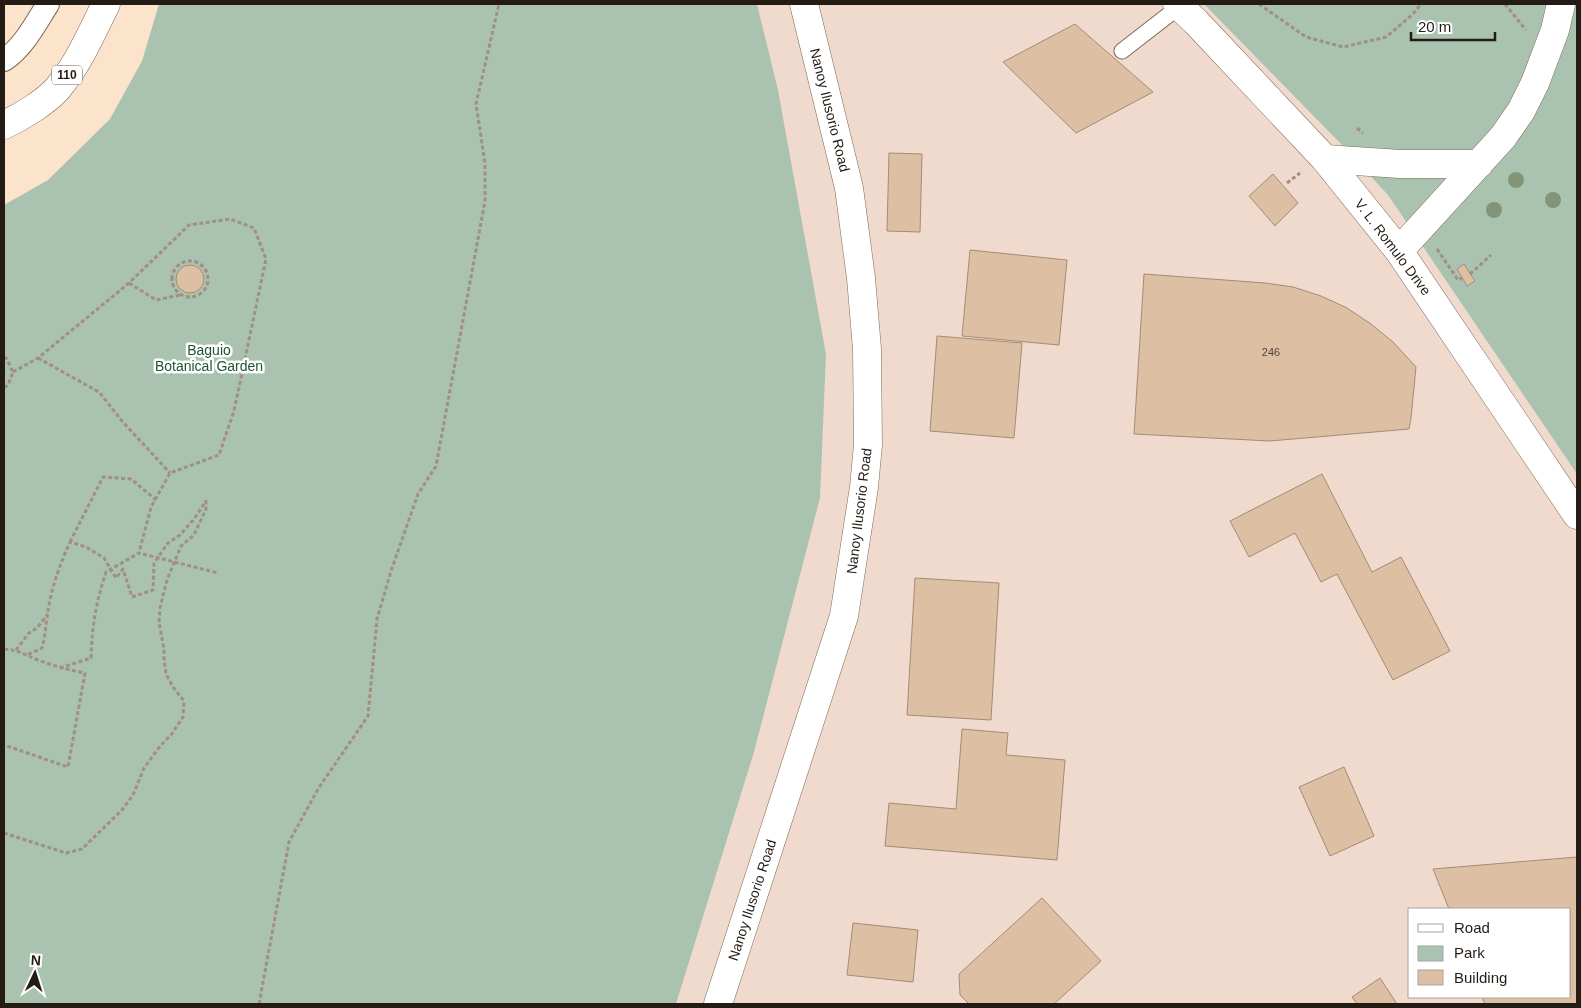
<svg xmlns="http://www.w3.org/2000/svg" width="1581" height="1008" font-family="Arial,sans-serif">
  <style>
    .commercial { fill: #f0d9cd; fill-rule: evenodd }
    .green { fill: #aac2b0 }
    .building { fill: #ddc0a3; stroke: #a18c76 }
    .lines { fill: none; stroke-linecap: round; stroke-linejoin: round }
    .service-casing { stroke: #7e6a55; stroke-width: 17 }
    .pedestrian-casing { stroke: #7e6a55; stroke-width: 24 }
    .minor-casing { stroke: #7e6a55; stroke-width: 29 }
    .secondary-casing { stroke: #7e6a55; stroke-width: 29 }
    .primary-casing { stroke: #7e6a55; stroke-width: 29 }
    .path { stroke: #a1907f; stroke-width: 3; stroke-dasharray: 4 2.5; stroke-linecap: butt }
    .service { stroke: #fff; stroke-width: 15 }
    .pedestrian { stroke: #fff; stroke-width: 22 }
    .minor { stroke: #fff; stroke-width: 28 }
    .secondary { stroke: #fff; stroke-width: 28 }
    .primary { stroke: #fff; stroke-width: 28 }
    .tree { fill: #829577 }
    .labels { text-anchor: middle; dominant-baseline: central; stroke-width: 5; stroke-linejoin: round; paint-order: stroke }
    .number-label { font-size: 11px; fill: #524538 }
    .shield { fill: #fff; stroke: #66605a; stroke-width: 1 }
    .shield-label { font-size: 12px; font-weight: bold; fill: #241c14 }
    .street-label { font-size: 14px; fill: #241c14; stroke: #fff }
    .park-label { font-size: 14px; fill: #1e5432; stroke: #fff }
  </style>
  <rect width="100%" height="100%" fill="#fce4cc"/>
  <path class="commercial" d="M757,4H1204L1342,145L1388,195L1577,474V1004H676L754,752L820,498L826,354L778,90ZM1410,909H1570V997H1410Z"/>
  <path class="green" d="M159,4H757L778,90L826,354L820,498L754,752L676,1004H4V205L48,180L110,119L142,61Z
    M1204,4H1577V474L1388,195L1342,145Z"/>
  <path class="building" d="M1075,24L1153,92L1076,133L1003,62Z
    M889,153L922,154L920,232L887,231Z
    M1273,174L1298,203L1275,226L1249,196Z
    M970,250L1067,260L1059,345L962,336Z
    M1464,264L1475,281L1467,286L1457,269Z
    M176 279a14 14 0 1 1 28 0a14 14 0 1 1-28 0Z
    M1144,274L1265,283L1293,287L1321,296L1347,308L1371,324L1393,342L1416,367L1411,418L1409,429L1270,441L1134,434Z
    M937,336L1022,343L1014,438L930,431Z
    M1322,474L1372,572L1401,557L1450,651L1393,680L1337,574L1321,582L1295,533L1249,557L1230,521Z
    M915,578L999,583L991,720L907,715Z
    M962,729L1008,733L1006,755L1065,760L1057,860L885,846L889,803L956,809Z
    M1344,767L1374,836L1330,856L1299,787Z
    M1577,857V1004H1485L1482,997H1570V909H1449L1433,869Z
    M1042,898L1101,961L1054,1004H969L960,995L959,974Z
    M853,923L918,930L913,982L847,975Z
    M1380,978L1397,1004H1357L1352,997Z"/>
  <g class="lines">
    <defs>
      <path id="service" d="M1122,51L1180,6"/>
      <path id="pedestrian" d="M4,60C23,48 36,23 48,4"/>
      <path id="minor" d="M1325,159L1400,164H1479
        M1399,251L1503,137L1521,111L1535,83L1555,30L1561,4"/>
      <path id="secondary" d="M1177,4L1196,22L1325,159L1399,251L1577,515
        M718,1004L844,616L864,487L868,445L867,349L861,278L849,188L804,4"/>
      <path id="primary" d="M4,125C21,117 46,102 58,88C79,63 92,32 106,4"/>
    </defs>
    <use href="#service" class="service-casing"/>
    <use href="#pedestrian" class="pedestrian-casing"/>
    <use href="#minor" class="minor-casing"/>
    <use href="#secondary" class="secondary-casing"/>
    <use href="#primary" class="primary-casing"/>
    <path class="path" d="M1259,4L1306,37L1343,47L1386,37L1412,15L1421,4
      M1505,4L1526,30
      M1357,128L1363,133
      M1287,183L1300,173
      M1437,249L1458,280L1462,278
      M172 279a18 18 0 1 1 36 0a18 18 0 1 1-36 0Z
      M1470,274L1491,255
      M129,283L156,300L181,295
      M4,357L7,359L13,372L8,385L4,388
      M38,358L99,392L122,421L170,473
      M13,372L38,358L129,283L189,225L230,219L254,228L266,259L234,411L219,455L170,473L151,507L139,553
      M70,542L103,477L131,479L156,500
      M4,649C19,650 25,655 38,660C54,666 69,670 85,673L68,767L4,745
      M16,650L29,633L37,628L48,614
      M60,668L91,658C92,626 96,602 106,572L139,553L218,573
      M4,833L66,853L82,849L122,810L133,795L144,768L161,745L171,735L183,717L184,701L173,687L166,674L164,659V649L159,622L160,608L167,580L181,546L194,535L206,509V501L194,519L180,535L168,543L154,563L153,590L132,597L123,569L116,578L104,558L86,547L70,542C61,562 53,583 49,605C46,619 46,633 42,648L27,655
      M259,1004L289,842L318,789L368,716L377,619L391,571L418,494L436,466L485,201V163L476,104L499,4"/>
    <use href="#service" class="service"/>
    <use href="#pedestrian" class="pedestrian"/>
    <use href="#minor" class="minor"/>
    <use href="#secondary" class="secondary"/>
    <use href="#primary" class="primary"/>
  </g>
  <g class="tree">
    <circle cx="1516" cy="180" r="8"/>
    <circle cx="1553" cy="200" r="8"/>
    <circle cx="1494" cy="210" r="8"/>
  </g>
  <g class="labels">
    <g class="number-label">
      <text x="1271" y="352">246</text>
    </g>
    <rect class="shield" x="52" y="65.5" width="30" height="19" rx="4"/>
    <g class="shield-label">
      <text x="67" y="75">110</text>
    </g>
    <g class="street-label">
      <text transform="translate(830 110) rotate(76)">Nanoy Ilusorio Road</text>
      <text transform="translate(1393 247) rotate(53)">V. L. Romulo Drive</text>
      <text transform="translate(859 511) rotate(-83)">Nanoy Ilusorio Road</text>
      <text transform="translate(752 900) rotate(-72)">Nanoy Ilusorio Road</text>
    </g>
    <g class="park-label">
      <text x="209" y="350">Baguio<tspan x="209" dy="16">Botanical Garden</tspan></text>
    </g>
  </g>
  <rect width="1581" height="1008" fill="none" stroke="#241c14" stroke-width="10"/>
  <rect x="1408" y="908" width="162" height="90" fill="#ffffff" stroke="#a7a4a1"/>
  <rect x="1418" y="924" width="25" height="8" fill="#ffffff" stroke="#a7a4a1"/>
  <text x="1454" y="933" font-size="15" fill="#241c14">Road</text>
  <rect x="1418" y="946" width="25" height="15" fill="#aac2b0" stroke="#a7a4a1"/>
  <text x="1454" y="958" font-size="15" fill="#241c14">Park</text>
  <rect x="1418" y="970" width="25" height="15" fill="#ddc0a3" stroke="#a7a4a1"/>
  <text x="1454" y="983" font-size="15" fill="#241c14">Building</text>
  <g transform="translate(35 973) rotate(4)" stroke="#ffffff" stroke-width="4" paint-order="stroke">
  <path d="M0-4L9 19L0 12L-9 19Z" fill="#241c14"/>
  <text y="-8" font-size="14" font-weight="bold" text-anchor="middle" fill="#241c14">N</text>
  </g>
  <path d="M1411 32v8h84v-8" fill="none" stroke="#241c14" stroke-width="2.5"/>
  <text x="1418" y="32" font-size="15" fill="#241c14" stroke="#ffffff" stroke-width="4" paint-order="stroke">20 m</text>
</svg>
